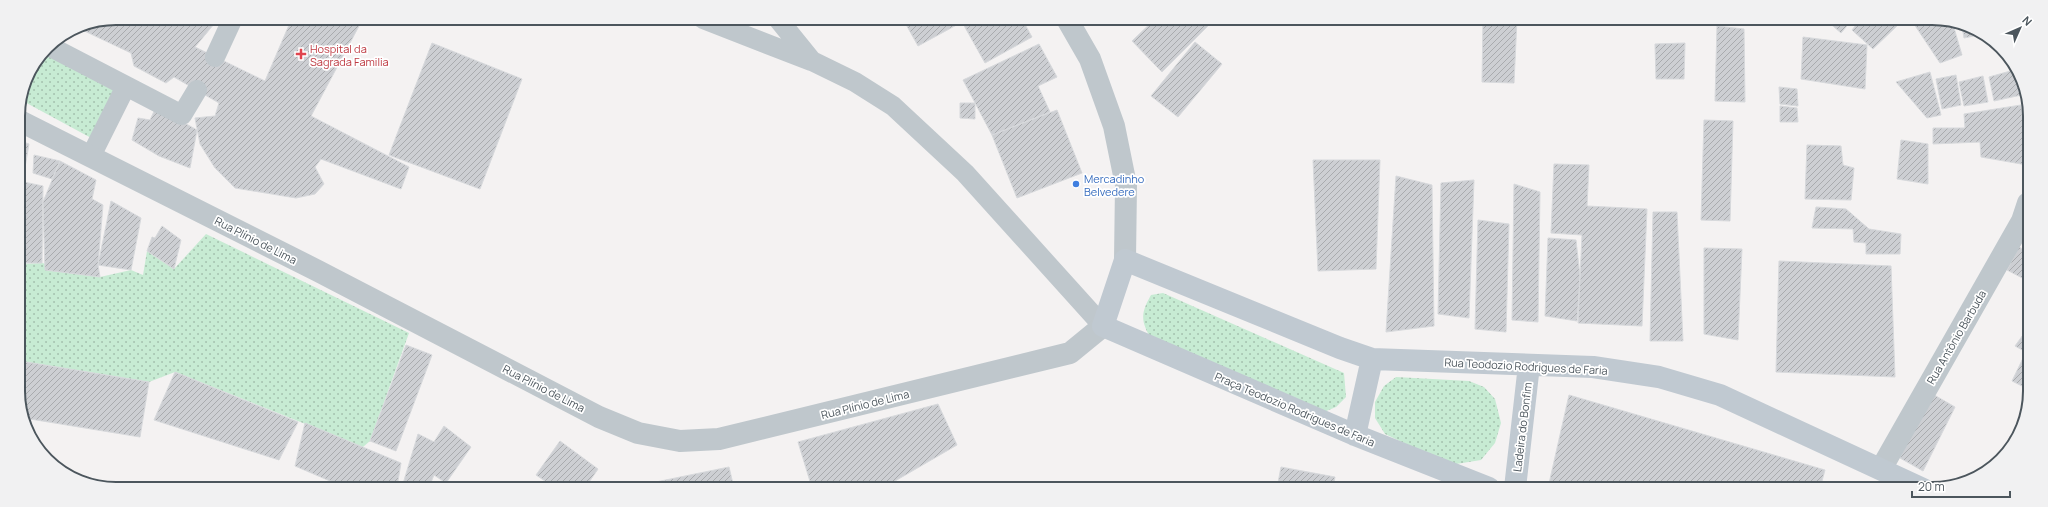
<svg xmlns="http://www.w3.org/2000/svg" width="2048" height="507" font-family="Manrope,sans-serif">
  <style>
    .park { fill: url(#park-dots) }
    .building { fill: url(#building-hatch); stroke: #d7d9dc }
    .lines { fill: none; stroke-linecap: round; stroke-linejoin: round }
    .lane { stroke: #bfc7cc; stroke-width: 20 }
    .street { stroke: #bfc7cc; stroke-width: 22 }
    .secondary { stroke: #c0c9d1; stroke-width: 22 }
    .health-dot { fill: #e0444e; stroke: #fff; stroke-width: 1.5 }
    .shop-dot { fill: #3f7fe0; stroke: #fff; stroke-width: 1.5 }
    .labels { text-anchor: middle; dominant-baseline: central; stroke-width: 3.5; stroke-linejoin: round; paint-order: stroke }
    .health-label { font-size: 11px; fill: #be3a42; stroke: #fff; text-anchor: start }
    .shop-label { font-size: 11px; fill: #366cbe; stroke: #fff; text-anchor: start }
    .street-label { font-size: 11px; fill: #4c565d; stroke: #fff }
    .rim { fill: none; stroke: #4c565d; stroke-width: 2 }
  </style>
  <defs>
    <pattern id="park-dots" width="8" height="8" patternUnits="userSpaceOnUse"><rect width="8" height="8" fill="#c7ebd3"/><path d="M2 2h.1M6 6h.1" fill="none" stroke="#a4c1ae" stroke-width="1.8" stroke-linecap="round"/></pattern>
    <pattern id="building-hatch" width="6" height="6" patternUnits="userSpaceOnUse"><rect width="6" height="6" fill="#cdcfd3"/><path d="M-1 1l2-2M0 6l6-6M5 7l2-2" fill="none" stroke="#a9abae"/></pattern>
  </defs>
  <rect width="100%" height="100%" fill="#f4f2f2"/>
  <path class="park" d="M47,47L126,86L93,139L21,100L26,79Z
    M206,234L409,333L370,441L363,447L175,372L149,382L20,361L19,264L42,263L100,277L131,270L143,275L147,251L174,269Z
    M1163,293L1344,373L1346,397L1336,407L1324,412L1149,335C1140,319 1142,311 1151,295Z
    M1396,377L1469,381L1484,387L1495,399L1501,423L1495,443L1481,460L1450,465L1385,434L1375,418V402L1384,386Z"/>
  <path class="building" d="M116,18H219L195,47L265,81L292,18H336L359,26L311,116L409,167L401,189L321,159L315,167L324,184L315,194L296,198L235,188L215,168L200,144L195,118L215,116L219,103L174,77L166,83L134,66L131,53L76,27Z
    M366,18H382L379,24Z
    M903,19H1022L1032,37L985,63L962,22L918,46Z
    M1155,19H1215L1162,72L1132,41Z
    M1483,19H1517L1514,83L1482,82Z
    M1826,20H1852L1841,33Z
    M1860,20H1894L1899,24L1873,49L1852,30Z
    M1918,20L1952,21L1962,55L1940,63L1914,24Z
    M1717,26L1744,29L1745,102L1715,101Z
    M1962,26L1979,35L1964,38Z
    M1803,37L1867,45L1865,89L1801,79Z
    M1195,42L1222,64L1178,117L1151,96Z
    M432,43L522,79L480,189L389,155Z
    M1685,43L1684,79H1656L1655,44Z
    M1039,44L1057,77L1038,86L1050,112L992,135L963,80Z
    M2014,70L2026,94L1994,101L1989,77Z
    M1930,72L1941,115L1927,118L1896,82Z
    M1956,75L1961,105L1942,109L1936,79Z
    M1983,76L1988,102L1964,106L1959,82Z
    M1779,87L1797,89L1798,106L1780,104Z
    M960,103H975V119L960,118Z
    M2021,105L2027,165L1981,157L1980,142L1933,144V128H1965L1964,114Z
    M1780,106L1797,108L1798,122H1780Z
    M156,107L197,130L190,168L159,156L132,140L138,118L150,120Z
    M1057,110L1082,173L1017,198L992,135Z
    M1704,120L1733,121L1730,221L1701,220Z
    M18,140L29,144L23,179H19Z
    M1901,140L1928,144V184L1897,179Z
    M1807,145L1841,146L1843,165L1854,168L1851,200L1805,199Z
    M34,155L60,161L52,179L33,173Z
    M1313,160H1380L1376,269L1318,271Z
    M60,161L96,180L92,199L103,205L98,265L100,277L45,270L43,202Z
    M1554,164L1589,165L1587,206L1647,209L1642,326L1578,323L1582,235L1551,233Z
    M1396,176L1432,185L1434,326L1386,332Z
    M1474,180L1469,318L1438,314L1441,183Z
    M19,181L43,186L42,263H19Z
    M1514,184L1540,192L1538,322L1512,320Z
    M111,201L141,218L131,270L98,265Z
    M1816,207L1846,209L1869,229L1901,234L1900,254H1866V243L1854,242L1853,229L1812,228Z
    M1653,212H1677L1683,341H1650Z
    M1478,220L1509,224L1506,332L1475,329Z
    M162,226L181,240L174,269L147,251L152,237L155,238Z
    M2028,231V245L2023,242Z
    M1548,238L1576,240L1580,276L1577,321L1545,316Z
    M2019,247L2028,252V281L2007,270Z
    M1704,248L1742,249L1738,340L1704,334Z
    M1779,261L1891,266L1895,377L1776,372Z
    M2028,328V389L2012,381L2026,352L2015,346Z
    M406,345L432,355L396,451L370,441Z
    M20,361L149,382L140,437L24,418L20,410Z
    M175,372L298,422L279,460L154,420Z
    M1929,392L1955,407L1923,471L1900,458Z
    M1569,395L1825,470L1822,481L1852,489L1548,488Z
    M938,404L957,445L883,488H812L798,442Z
    M305,423L401,463L397,487H344L295,466Z
    M444,426L471,447L446,483L434,475L429,487H402L418,434L434,442Z
    M2010,436L2017,440L2000,461Z
    M560,441L598,469L585,488L554,487L536,475Z
    M729,467L734,488H653L651,483Z
    M1281,467L1335,477L1333,488H1277Z"/>
  <g class="lines">
    <path class="lane" d="M703,19L811,61
      M778,19L812,61L855,82L893,106L965,173L1103,326
      M49,46L182,115L197,90
      M215,57L233,18
      M91,156L126,86"/>
    <path class="street" d="M1067,19L1090,59L1114,126L1126,185L1125,260
      M18,120L318,271L599,417L638,433L680,441L719,439L1070,353L1103,326
      M1881,469L2022,221L2028,203"/>
    <path class="secondary" d="M1355,435L1372,359
      M1489,488L1355,435L1103,326L1125,260L1340,348L1372,359L1593,367L1659,377L1720,395L1923,489
      M1515,488L1529,365"/>
  </g>
  <path class="health-dot" d="M299 48h4v4h4v4h-4v4h-4v-4h-4v-4h4z"/>
  <circle class="shop-dot" cx="1076" cy="184" r="4"/>
  <g class="labels">
    <g class="health-label">
      <text x="310" y="48">Hospital da<tspan x="310" dy="13">Sagrada Familia</tspan></text>
    </g>
    <g class="shop-label">
      <text x="1084" y="178">Mercadinho<tspan x="1084" dy="13">Belvedere</tspan></text>
    </g>
    <g class="street-label">
      <text transform="translate(256 240) rotate(27)">Rua Plínio de Lima</text>
      <text transform="translate(1956 337) rotate(-60)">Rua Antônio Barbuda</text>
      <text transform="translate(1526 366) rotate(3)">Rua Teodozio Rodrigues de Faria</text>
      <text transform="translate(544 388) rotate(27)">Rua Plínio de Lima</text>
      <text transform="translate(865 404) rotate(-14)">Rua Plínio de Lima</text>
      <text transform="translate(1295 409) rotate(23)">Praça Teodozio Rodrigues de Faria</text>
      <text transform="translate(1522 427) rotate(-83)">Ladeira do Bonfim</text>
    </g>
  </g>
  <path d="M0 0H2048V507H0ZM116 25H1932A91 91 0 0 1 2023 116V391A91 91 0 0 1 1932 482H116A91 91 0 0 1 25 391V116A91 91 0 0 1 116 25Z" fill="#f1f1f2" fill-rule="evenodd"/>
  <path class="rim" d="M116 25H1932A91 91 0 0 1 2023 116V391A91 91 0 0 1 1932 482H116A91 91 0 0 1 25 391V116A91 91 0 0 1 116 25Z"/>
  <g transform="translate(2020 28) rotate(45)" stroke="#ffffff" stroke-width="3" paint-order="stroke">
  <path d="M0-3L7 15L0 10L-7 15Z" fill="#4c565d"/>
  <text y="-6" font-size="11" font-weight="bold" text-anchor="middle" fill="#4c565d">N</text>
  </g>
  <path d="M1912 491v6h98v-6" fill="none" stroke="#4c565d" stroke-width="2"/>
  <text x="1918" y="491" font-size="12" fill="#4c565d" stroke="#ffffff" stroke-width="3" paint-order="stroke">20 m</text>
</svg>
